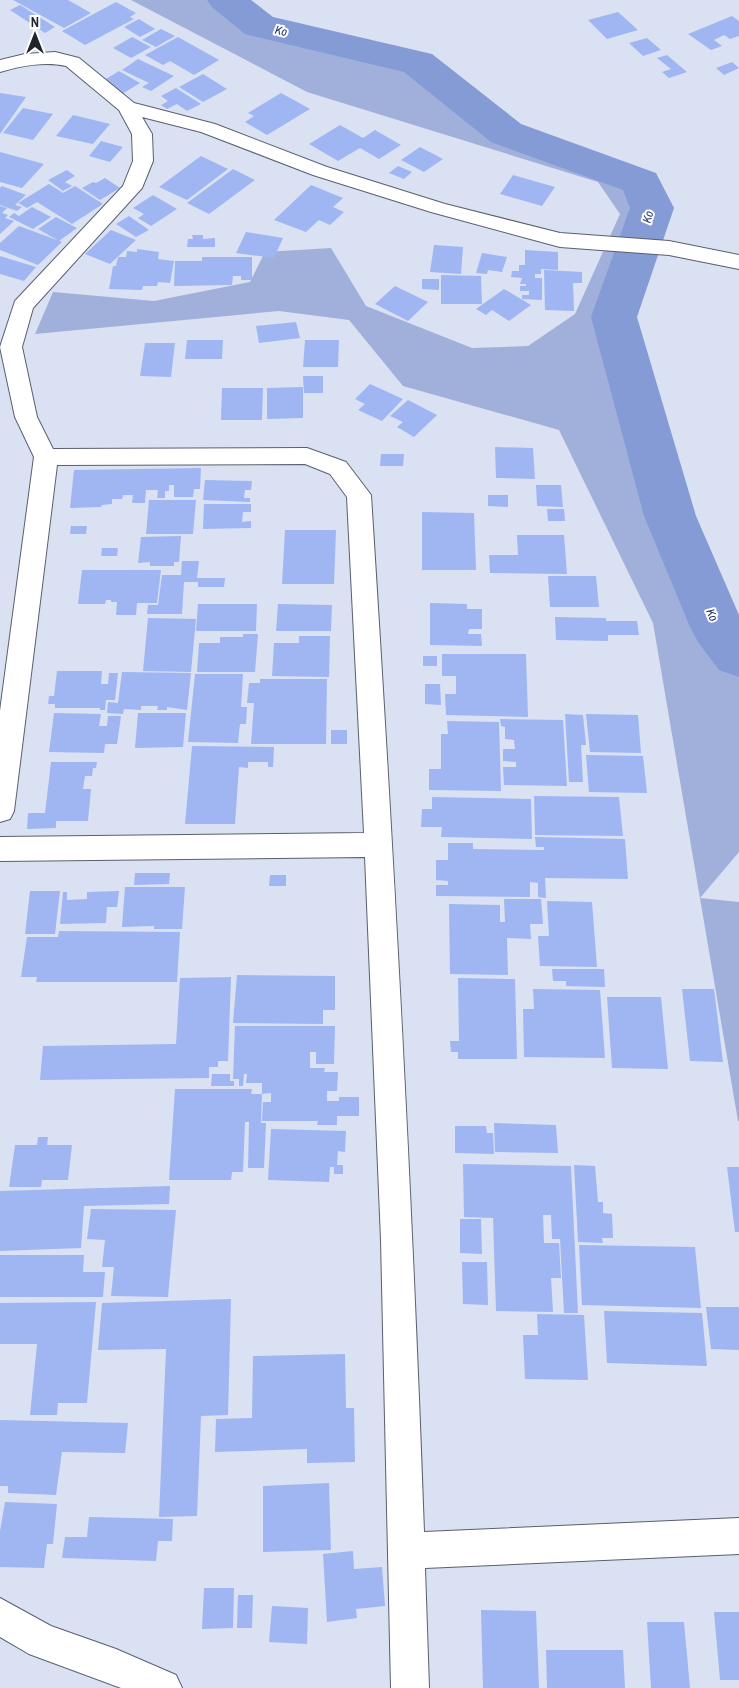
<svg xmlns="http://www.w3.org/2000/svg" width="739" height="1688" font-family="'Archivo Narrow',sans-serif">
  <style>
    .green { fill: #a0b0db }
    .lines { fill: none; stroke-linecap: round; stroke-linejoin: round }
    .river { fill: #859bd6; fill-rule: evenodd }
    .building { fill: #9fb6f3 }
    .minor-casing { stroke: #595f6e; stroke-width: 2 }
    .minor { fill: #fff; fill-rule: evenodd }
    .labels { text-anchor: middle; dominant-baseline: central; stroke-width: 4; stroke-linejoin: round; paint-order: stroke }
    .far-water-label { font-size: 12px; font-style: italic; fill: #1f3177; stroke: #fff }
  </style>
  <rect width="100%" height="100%" fill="#dae1f3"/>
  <path class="green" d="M131,0H227L259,26L418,63L506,133L641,182L652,208L614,317L670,516L717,627L739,655V852L700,898L739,902V1121H738L653,623L559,430L403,386L349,320L279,311L35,334L53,292L154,301L250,282L265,252L331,248L366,306L472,348L528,346L575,314L620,214L598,182L307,92Z"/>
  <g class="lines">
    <path class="river" d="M207,0H251L273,17L432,54L521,124L656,173L674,208L637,317L696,516L739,615V677L719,670L698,642L690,627L644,516L591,317L630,208L623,190L491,142L404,72L245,34L213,8Z"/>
  </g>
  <path class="building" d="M13,0H68L91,13L64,28Z
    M116,2L136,13L130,17L134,19L85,45L62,31Z
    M20,5L55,27L45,33L10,10Z
    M618,12L638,30L607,39L588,20Z
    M732,16L739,21V36L730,39L724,35L714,40L722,46L711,50L688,34Z
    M139,19L155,29L140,37L124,27Z
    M161,29L175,36L156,47L142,40Z
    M132,37L151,47L131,58L113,48Z
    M178,37L219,60L194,75L170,61L163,65L145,55Z
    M647,38L661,50L643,56L629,43Z
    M667,55L687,72L669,78L662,72L671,69L657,58Z
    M138,59L174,76L151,91L142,87L149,83L122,70Z
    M732,62L739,68L724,75L716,68Z
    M119,71L140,83L122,94L101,82Z
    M203,74L227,89L203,102L179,87Z
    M176,88L201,104L187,111L177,104L167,109L161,105L168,101L161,96Z
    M0,93L26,97L0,134Z
    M281,93L310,109L267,135L245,122L254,116L248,113Z
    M23,108L53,114L33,140L3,133Z
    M73,115L110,124L93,144L56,136Z
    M340,125L363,138L375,130L401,145L379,159L360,148L338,161L309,144Z
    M101,141L123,147L110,162L89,156Z
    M420,147L443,159L424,172L401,160Z
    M0,152L44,164L22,188L0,182Z
    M201,156L228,169L187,200L159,187Z
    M398,166L412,172L404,179L389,173Z
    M233,169L255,180L209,214L187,203Z
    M67,170L75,176L65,182L72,186L63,191L48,180Z
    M513,175L555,187L542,206L500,194Z
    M105,178L120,188L100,200L82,188L93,182L96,183Z
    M49,184L63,193L75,186L103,204L72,224L37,202L27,208L18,203Z
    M311,185L343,198L333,207L344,212L330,225L319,220L306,232L274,220Z
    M2,186L26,195L15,205L22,207L17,211L0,205V188Z
    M153,195L177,209L151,226L138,218L144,214L133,208Z
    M0,206L7,208L2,213L8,215L5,218L14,221L0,234Z
    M32,207L51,217L33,229L9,217L14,213L19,216Z
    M129,216L149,230L136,237L116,224Z
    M56,217L77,228L59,241L38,229Z
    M19,226L57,240L62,242L38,265L0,250V243Z
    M111,230L136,240L110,264L85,254Z
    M246,232L283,238L274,258L236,253Z
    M192,235H203V239L215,238V247H187L188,239H193Z
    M434,245L463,247L461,274L430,272Z
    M137,249L159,252L158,259L174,261L170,283L158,282L157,286H143L142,290L109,289L113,266H116L118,257H126L127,251L137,252Z
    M525,250L558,252V270L541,269V274H535V278H542V300L522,299V295H529V291H520V286H526V284H520L522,278L511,277L512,271H519V265H525Z
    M482,253L507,257L502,272L488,270L487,274L476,273Z
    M0,256L36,267L24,281L0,274Z
    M202,257H252V280H241V276H233L232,285L174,286L175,261H202Z
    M544,270L582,272V283H573L574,311L545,310Z
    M441,275L481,276L482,304H441Z
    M422,279H439V290L422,289Z
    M395,286L428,302L408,321L375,304Z
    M504,289L531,305L509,321L492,310L486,315L476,309Z
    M296,322L300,338L259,343L256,326Z
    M187,340H223L222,359H185Z
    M305,340H339L338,367H303Z
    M145,343H175L171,377L140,376Z
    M303,376H323V393H304Z
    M370,384L403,399L382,421L358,410L365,404L355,399Z
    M303,387V418L267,419V388Z
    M222,388H263L262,420H221Z
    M408,400L437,415L414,437L397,427L403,422L390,416Z
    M495,447L533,448L535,479L496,478Z
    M381,454H404L403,466H380Z
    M201,468L200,489H194L193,497H174V485H169V491H165V498H157L158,490H146L145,503H132L133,495H123L122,499H112V504L102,505L101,507L70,508L74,470Z
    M205,480L252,481L251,490H245L244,498H250V502L203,500Z
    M536,485H561L563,507L537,506Z
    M488,495H508V507L488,506Z
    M149,500H196L193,534H146Z
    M204,504H251V512H243L242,522L251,521V528L203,529Z
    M547,509H564L565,521H548Z
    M422,512L474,513L476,570H422Z
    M71,526H87L86,534H70Z
    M285,530H336L334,584H282Z
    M517,535H564L567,574L490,573L489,555H518Z
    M181,536L179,562H174V566H150V562L138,563L141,537Z
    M102,548H118L117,556H101Z
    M182,561H199L197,578H225L224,587H198V582H184L182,614H147L148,605H158L162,575H181Z
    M82,570H161L157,603H137L136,615H116L117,602H111V600H106L105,604H78Z
    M548,576H596L599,607H550Z
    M430,603L467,604V609H482V629H469L468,634H481L482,646L430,645Z
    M198,604H257L256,631H196Z
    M278,604L332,605L331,631H276Z
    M555,617L606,618V621H637L639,635H608V641L556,640Z
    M148,618L196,619L191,672L143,671Z
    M243,634H258L255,672H197L199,643H220V637H243Z
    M299,636H330L329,677L272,676L274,643H299Z
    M442,654H526L528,717L446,715L445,694H456V676H442Z
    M423,656H437V666H423Z
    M57,671H102L101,684H108L109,673H118L115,700H106L105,710H100V708H55V704H48L49,696H54Z
    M122,672L191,673L187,710L167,707V710H157L158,706H141V710L124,709L123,714L107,713L108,702L118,703Z
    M195,674H243L241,707H247L246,724H240L238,743L188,742Z
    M260,679H327L326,744H251L254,703H247L249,683H260Z
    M425,684H440L441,705L425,704Z
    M54,713L101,714L99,726H107L108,716H121L117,744H105L104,753L49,752Z
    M138,713H186L183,747L135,748Z
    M565,714L583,715L586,745H581L583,782H569Z
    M586,714L638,715L641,753L590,752Z
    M500,719L563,720L567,786L504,785L503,767H516V762L503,761V749H515L514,740L505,739V727L501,726Z
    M447,721L499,722L501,791L429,790V769H441V734H448Z
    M331,730H347V744H331Z
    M192,746L274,747L273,767H268V762H248V768L239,767L235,824H185Z
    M586,755L643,756L647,793L589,792Z
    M51,762H97L96,768H93L92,776H85L83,789H91L88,821H56V828L27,829L28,813H45Z
    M534,796L619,797L623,836L535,835Z
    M432,797L531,799L532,839L441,837L442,827H421L422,809H432Z
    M535,837L625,839L628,879L545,878L546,898L538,897V883L530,882V897L436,896V885H448V881L436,880V860H448V843H473V849L544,850V847H536Z
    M135,873H170L169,884L134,885Z
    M270,875H286V886H269Z
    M125,887H185L182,929H154V926L122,927Z
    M30,891H60L55,934H25Z
    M119,891L117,907H107L106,923L60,924L63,892H67V900L87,899V892Z
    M504,899H541L543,924H530L531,939L507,938L508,975L450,974L449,904L500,905V922H505Z
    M547,901L592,902L597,967L540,966L538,936H549Z
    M59,931L180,932L177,982H36L37,977H21L27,937H58Z
    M552,969H604L605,987L566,986V981H553Z
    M237,975L335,976V1010H323V1024L233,1023Z
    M231,977L228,1061H218V1067H209V1078L40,1080L43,1046L176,1044L180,978Z
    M458,978L515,979L517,1059H458V1052H451L450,1041H459Z
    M533,989L600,990L605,1058L524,1057L523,1009H534Z
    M682,989H714L723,1062L690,1061Z
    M607,997H661L668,1069L612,1068Z
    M235,1026H335L334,1064H316V1052H310V1068H325L324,1072H338L337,1091H327V1101H339V1097H359V1116H337V1125H317L318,1121H262L263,1102H271V1093L262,1094V1083H246L247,1074H244L243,1086H239V1079H233Z
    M212,1074H230V1081H234V1086H211Z
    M175,1089H252L251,1094H262L261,1123H266L264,1168H248L249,1122H245L243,1172H232L231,1180H169Z
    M494,1123L556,1125L558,1153L495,1152Z
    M455,1126H486L487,1133H493L494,1154L455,1153Z
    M271,1129L346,1131L345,1152L338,1151L337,1165H343V1174H334V1167H330L329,1182L268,1180Z
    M38,1137H48L47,1145H72L68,1180H42L41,1187H9L15,1145H37Z
    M463,1164L571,1166L578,1313H564L560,1239H552L551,1215H543L544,1243H559L561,1278H551L553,1312L496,1311L493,1218L464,1217Z
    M574,1165L595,1166L598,1202H603V1213L612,1214L613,1238H602L603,1243L578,1242Z
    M727,1167H739V1232H735Z
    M170,1186L169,1204L84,1206L81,1248L0,1251V1191Z
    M91,1209L176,1210L168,1297L111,1296L114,1267H102L105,1240L87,1239Z
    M460,1219H481L482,1254L460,1253Z
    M579,1245L695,1247L701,1308L582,1305Z
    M0,1255H84L83,1272H105L103,1297H0Z
    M462,1262H487L488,1305L463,1304Z
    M231,1299L228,1415L201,1416L197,1516L159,1517L166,1349L98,1350L102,1303Z
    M96,1302L87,1403H58L57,1415H30L37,1344H0V1303Z
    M706,1307H739V1350L711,1349Z
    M604,1311L702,1313L707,1366L607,1363Z
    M537,1314L584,1315L588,1380L525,1379L523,1335H538Z
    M345,1354L346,1408H354L355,1462L307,1463V1449L215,1452L216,1419L252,1418L253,1356Z
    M0,1420L128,1423L125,1453L62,1452L56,1495L8,1493V1486H0Z
    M329,1483L331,1550L263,1552V1486Z
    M5,1502L57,1504L53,1544H47L44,1568L0,1567V1531Z
    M89,1517L173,1519L172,1541H158L156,1561L62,1558L65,1537H87Z
    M353,1551L354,1569L382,1567L385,1606L356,1609L357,1618L327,1622L323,1554Z
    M204,1588H234L233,1628L202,1629Z
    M238,1595H253L252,1628H237Z
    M272,1606L308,1608L307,1644L269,1642Z
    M481,1610L536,1611L539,1688H483Z
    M714,1612H739V1680H720Z
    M647,1622H684L690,1688H651Z
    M546,1650H623L625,1688H547Z"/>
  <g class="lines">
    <defs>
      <path id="minor" d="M55,52L79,58L134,103L215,124L327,167L445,204L560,233L669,241L739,255V269L669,255L560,247L431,212L313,175L201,132L142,117L152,134L153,161L142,188L33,308L22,347L37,417L53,449L307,448L346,462L371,495C393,841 412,1186 424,1532L739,1518V1554L425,1568L429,1688H391L381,1240L365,857L0,861V837L364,833L347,497L330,474L305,464L57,465L14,811L10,819L0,822V711L34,457L15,417L0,347L15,301L123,186L133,161L132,134L119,110L66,66C44,61 21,66 0,72V60L25,54Z
        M0,1598L51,1626L116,1649L176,1675L182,1688H121L29,1654L0,1637Z"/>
    </defs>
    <use href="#minor" class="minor-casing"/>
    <use href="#minor" class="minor"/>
  </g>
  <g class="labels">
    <g class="far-water-label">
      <text transform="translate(281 31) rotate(13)">Ko</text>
      <text transform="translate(648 217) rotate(-75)">Ko</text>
      <text transform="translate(712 615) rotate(67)">Ko</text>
    </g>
  </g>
  <g transform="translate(35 35)" stroke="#ffffff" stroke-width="4" paint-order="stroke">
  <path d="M0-4L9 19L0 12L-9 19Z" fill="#21242a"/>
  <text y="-8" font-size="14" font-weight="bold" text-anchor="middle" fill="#21242a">N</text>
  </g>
</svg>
